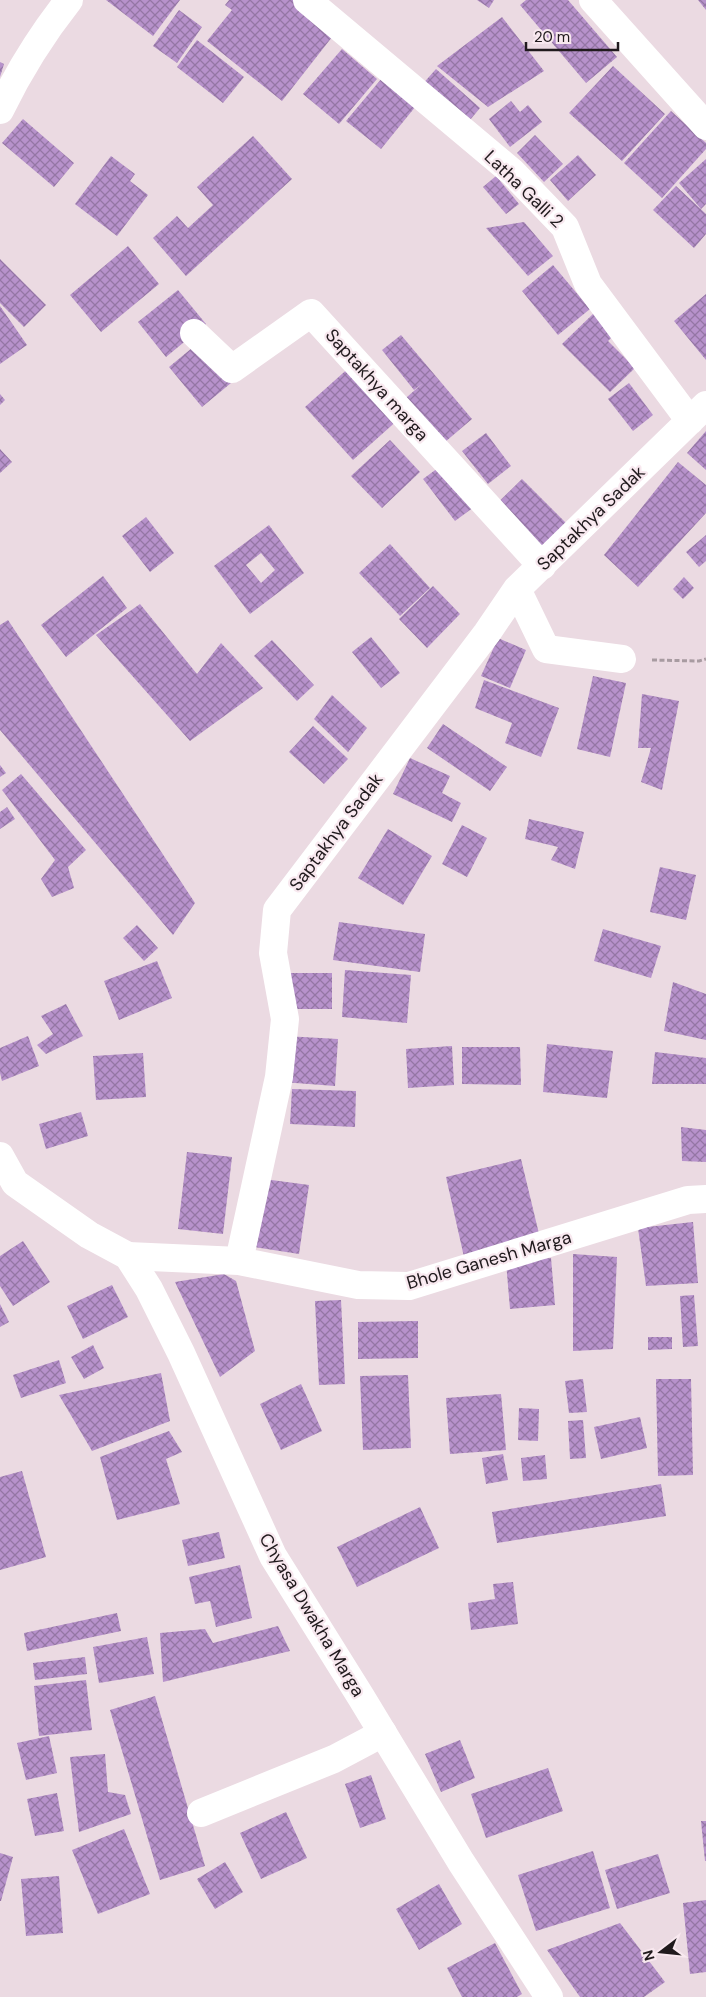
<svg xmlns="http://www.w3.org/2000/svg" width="706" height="1997" font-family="'DM Sans',sans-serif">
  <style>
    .building { fill: url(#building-cross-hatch); fill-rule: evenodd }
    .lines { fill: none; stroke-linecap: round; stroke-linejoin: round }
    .path { stroke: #a89ba1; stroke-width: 3; stroke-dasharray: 5 2.5; stroke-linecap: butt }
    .minor { stroke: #fff; stroke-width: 28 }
    .major { stroke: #fff; stroke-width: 28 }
    .labels { text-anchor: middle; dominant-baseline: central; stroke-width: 4.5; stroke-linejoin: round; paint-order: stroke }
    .street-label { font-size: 18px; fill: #201a1d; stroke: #f8e8ef }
  </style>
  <defs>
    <pattern id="building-cross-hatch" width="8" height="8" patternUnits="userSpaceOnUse" patternTransform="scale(1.25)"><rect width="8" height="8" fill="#b792cb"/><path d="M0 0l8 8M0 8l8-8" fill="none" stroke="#9476a4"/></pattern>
  </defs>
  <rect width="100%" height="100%" fill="#ebdae2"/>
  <path class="building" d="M106,0H180L153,36Z
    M229,0H295L336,32L282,101L207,41L232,10L225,5Z
    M477,0H494L489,8Z
    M526,0H568L617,57L586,83L520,5Z
    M698,0H706V10Z
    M179,10L202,27L177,63L153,46Z
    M502,17L544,71L488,107L437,66Z
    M197,40L244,77L223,103L177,67Z
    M342,49L377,79L339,124L303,94Z
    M0,62L4,64L0,77Z
    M613,66L665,114L622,161L569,113Z
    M436,69L480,108L465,126L420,87Z
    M382,78L416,106L381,149L346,121Z
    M511,101L520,112L528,105L542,122L510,147L489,119Z
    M671,111L706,143V149L662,198L624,163Z
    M23,119L74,163L54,187L2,143Z
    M535,135L563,164L544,182L517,153Z
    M253,136L292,179L186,276L153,238L177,216L188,228L213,205L197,187Z
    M578,155L596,175L568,201L550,180Z
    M111,156L135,174L130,181L148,195L117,236L75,204Z
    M706,159V204L701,209L679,183Z
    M496,176L519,204L506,214L483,187Z
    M676,186L706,214V234L694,248L653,210Z
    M524,222L553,256L528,276L486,228Z
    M128,246L159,284L101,332L70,295Z
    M0,259L46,305L24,327L0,303Z
    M553,265L590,309L558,335L522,291Z
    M178,290L206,324L166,357L138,322Z
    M706,294V360L674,321Z
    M0,306L27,345L0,364Z
    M595,312L616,333L608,341L635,368L610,392L562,344Z
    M401,335L472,419L438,448L399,404L423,383L414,390L382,350Z
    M198,343L231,383L202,407L169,367Z
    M352,365L400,418L353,460L305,407Z
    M629,383L653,415L633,431L608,399Z
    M0,394L5,400L0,405Z
    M706,431V470L687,453Z
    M486,433L511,466L488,484L462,451Z
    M390,440L420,472L382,508L351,476Z
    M0,449L12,462L0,473Z
    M457,454L489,496L455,521L423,479Z
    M678,462L706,485V513L638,587L604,555Z
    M522,479L567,524L529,562L484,516Z
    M146,517L174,553L150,572L122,536Z
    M269,525L304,573L250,614L214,566ZM261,553L275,570L261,583L246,565Z
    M706,535V561L699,567L686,552Z
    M390,544L430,588L400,616L359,573Z
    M103,576L127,608L66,657L41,625Z
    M684,577L694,588L683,599L673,589Z
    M433,586L460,614L427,648L399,619Z
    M140,604L197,674L221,643L263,688L190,741L96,635Z
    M8,620L195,903L173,935L0,730V625Z
    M371,637L400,673L381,688L352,652Z
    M498,638L526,650L510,688L481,676Z
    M272,640L314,685L297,701L254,656Z
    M593,676L626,683L610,757L577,749Z
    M484,680L559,708L541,757L505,743L512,723L475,708Z
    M642,694L679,701L662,790L641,782L651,748H638Z
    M332,695L367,728L348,752L314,719Z
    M443,724L507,767L490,791L427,748Z
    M313,726L348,759L324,784L289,752Z
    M410,758L450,776L442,793L461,803L452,822L393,794Z
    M0,765L6,773L0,777Z
    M21,774L86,850L68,867L74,888L52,897L41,879L55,860L2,790Z
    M7,807L15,819L0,829V812Z
    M529,819L584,832L575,869L551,860L558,847L525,839Z
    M462,825L487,838L467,877L442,864Z
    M388,829L432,856L403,905L358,878Z
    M660,867L696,875L686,920L650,912Z
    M339,922L425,934L420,972L333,960Z
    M137,925L158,948L144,961L123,938Z
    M603,929L661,946L651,978L594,961Z
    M157,961L172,998L119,1020L104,981Z
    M345,970L411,975L407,1023L342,1017Z
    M283,973H332V1009H284Z
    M673,982L706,994V1040L664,1031Z
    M66,1004L83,1036L46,1054L37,1045L53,1034L41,1016Z
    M28,1036L39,1066L2,1081L0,1073V1048Z
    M285,1036L338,1039L335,1086L282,1082Z
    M547,1044L613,1051L607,1098L543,1092Z
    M452,1046L454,1085L408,1088L406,1049Z
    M462,1047H520L521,1085L462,1084Z
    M655,1052L706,1058V1084H652Z
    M143,1053L146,1097L96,1100L93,1056Z
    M292,1089L356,1091L355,1127L290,1124Z
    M81,1112L88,1136L46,1149L39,1124Z
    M681,1127L706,1130V1162L682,1161Z
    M187,1152L232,1157L223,1234L178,1229Z
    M521,1159L540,1238L464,1257L446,1177Z
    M264,1179L309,1185L299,1254L254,1247Z
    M693,1222L698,1283L646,1286L638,1228Z
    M23,1241L50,1282L13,1306L0,1286V1256Z
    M573,1254L617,1257L613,1349L573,1351Z
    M551,1258L555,1305L510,1309L506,1262Z
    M224,1274L236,1281L255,1351L220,1377L175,1282Z
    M112,1285L128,1317L83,1339L67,1306Z
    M694,1295L698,1346L683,1347L680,1296Z
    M341,1300L345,1384L319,1385L315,1301Z
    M0,1304L9,1322L0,1327Z
    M418,1321V1358L358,1359V1322Z
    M648,1337H672V1349L648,1350Z
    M93,1345L104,1368L84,1379L71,1357Z
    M59,1360L66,1383L21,1398L13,1375Z
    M161,1373L170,1421L92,1451L59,1395Z
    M408,1375L411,1448L363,1450L360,1376Z
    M583,1379L587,1412L569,1413L565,1381Z
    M656,1379H691L693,1475L658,1476Z
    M301,1384L322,1431L281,1450L260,1404Z
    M501,1394L506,1450L450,1454L446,1398Z
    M519,1408L539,1409L538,1441L518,1440Z
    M640,1417L647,1448L601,1459L594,1427Z
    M583,1420L586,1458L570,1459L568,1421Z
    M169,1431L182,1452L166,1459L180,1504L117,1520L100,1457Z
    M503,1454L508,1480L486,1484L482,1458Z
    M545,1455L547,1479L523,1481L521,1458Z
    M22,1471L46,1557L0,1570V1477Z
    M661,1484L666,1516L497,1543L492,1512Z
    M420,1507L439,1548L357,1587L337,1547Z
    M219,1532L225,1558L188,1566L182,1540Z
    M240,1565L252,1618L216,1627L210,1601L195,1604L189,1577Z
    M513,1582L518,1624L471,1630L468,1603L495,1599L493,1584Z
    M117,1613L121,1631L27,1651L24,1633Z
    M278,1626L290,1651L163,1682L160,1633L205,1629L213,1643Z
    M147,1637L154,1674L99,1683L93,1647Z
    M85,1657L87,1674L35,1680L33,1663Z
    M86,1680L92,1730L39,1736L34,1686Z
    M155,1696L205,1866L160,1880L110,1710Z
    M49,1736L57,1773L26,1780L17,1743Z
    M460,1740L475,1778L441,1792L425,1754Z
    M105,1754L108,1792L125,1795L131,1814L79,1832L70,1757Z
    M548,1768L563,1811L486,1838L471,1794Z
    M371,1775L386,1819L360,1828L345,1784Z
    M57,1793L64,1831L35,1836L27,1799Z
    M286,1812L307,1858L261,1879L240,1833Z
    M701,1821H706V1861H705Z
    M124,1829L150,1894L98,1914L72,1850Z
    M593,1851L610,1908L536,1931L518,1875Z
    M0,1853L13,1857L1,1901H0Z
    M658,1854L670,1893L617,1909L605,1870Z
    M225,1862L243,1892L215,1909L197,1879Z
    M59,1876L63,1933L26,1936L21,1879Z
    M439,1884L462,1924L419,1950L396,1909Z
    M706,1900V1972L690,1974L683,1903Z
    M620,1923L665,1982L644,1997H580L547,1950Z
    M495,1943L522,1994L517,1997H462L447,1968Z"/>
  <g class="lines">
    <path class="path" d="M652,660L699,661L706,659"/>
    <path class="minor" d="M307,0L512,172L565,227L588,284L690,421
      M593,0L706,126
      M0,110C19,71 42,34 69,0
      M194,333L232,369L311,313L542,566
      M517,589L546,649L622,659
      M128,1256L239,1261L279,1077L285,1019L273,953L277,910L487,633L517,589L706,405
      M239,1261L358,1285L409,1286L688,1200L706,1199
      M201,1813L334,1759L383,1733"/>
    <path class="major" d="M0,1156L15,1183L89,1235L128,1256L149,1289L181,1353L273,1556L361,1697L461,1862L549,1997"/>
  </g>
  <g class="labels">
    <g class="street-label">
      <text transform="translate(524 189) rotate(44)">Latha Galli 2</text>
      <text transform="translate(377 385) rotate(48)">Saptakhya marga</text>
      <text transform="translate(591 518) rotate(-44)">Saptakhya Sadak</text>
      <text transform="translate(336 832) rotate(-53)">Saptakhya Sadak</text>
      <text transform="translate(489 1260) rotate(-16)">Bhole Ganesh Marga</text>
      <text transform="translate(312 1615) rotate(59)">Chyasa Dwakha Marga</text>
    </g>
  </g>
  <g transform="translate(661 1952) rotate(254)" stroke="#f8e8ef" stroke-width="4" paint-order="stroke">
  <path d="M0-4L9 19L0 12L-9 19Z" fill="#201a1d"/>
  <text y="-8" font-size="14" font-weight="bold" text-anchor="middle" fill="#201a1d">N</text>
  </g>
  <path d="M526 42v8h92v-8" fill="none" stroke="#201a1d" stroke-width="2.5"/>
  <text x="534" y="42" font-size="15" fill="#201a1d" stroke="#f8e8ef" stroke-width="4" paint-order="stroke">20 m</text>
</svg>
